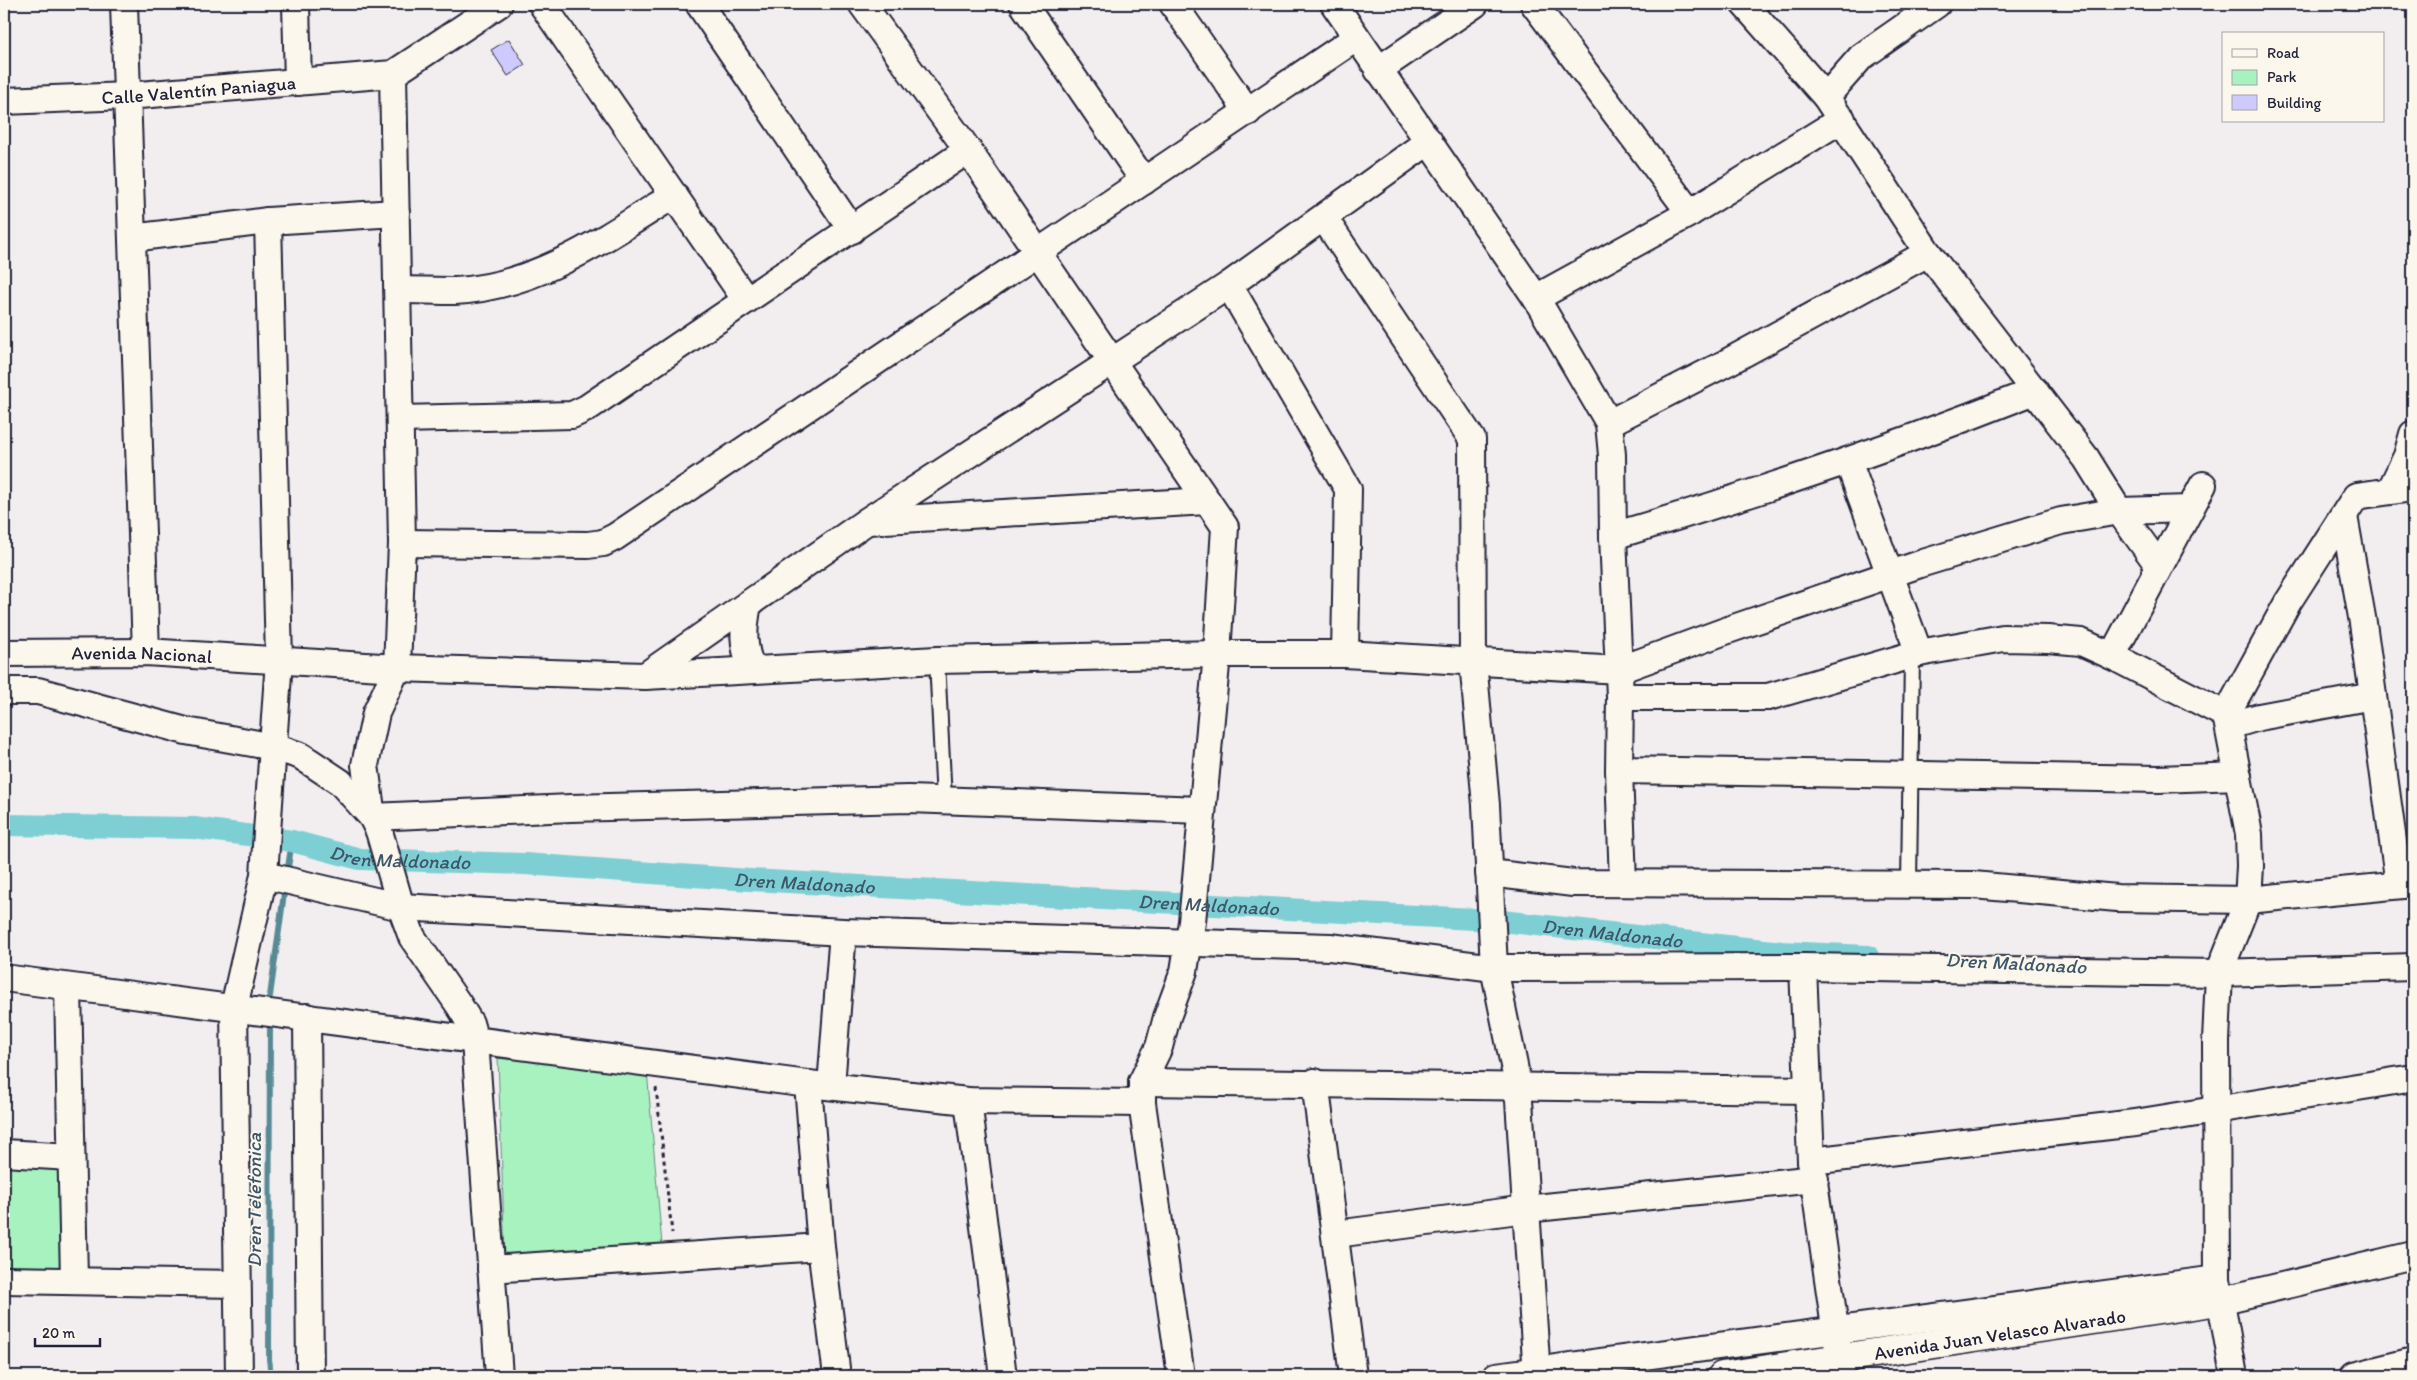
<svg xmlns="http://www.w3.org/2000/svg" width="2417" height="1380" font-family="Itim,sans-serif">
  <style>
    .green { fill: #a8f2c0; stroke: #658a7e }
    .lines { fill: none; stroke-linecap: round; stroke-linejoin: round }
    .stream { stroke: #598a96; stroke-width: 6 }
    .canal { stroke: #7dcfd3; stroke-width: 22 }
    .building { fill: #cecafd; stroke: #22223b }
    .lane-casing { stroke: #22223b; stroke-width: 18 }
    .street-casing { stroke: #22223b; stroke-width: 30 }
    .secondary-casing { stroke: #22223b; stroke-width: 31 }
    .path { stroke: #22223b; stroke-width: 3; stroke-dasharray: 4 4; stroke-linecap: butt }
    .lane { stroke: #fbf7ec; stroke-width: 14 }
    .street { stroke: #fbf7ec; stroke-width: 26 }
    .secondary { stroke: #fbf7ec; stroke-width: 28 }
    .labels { text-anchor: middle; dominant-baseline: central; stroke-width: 4; stroke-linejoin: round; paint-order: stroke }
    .street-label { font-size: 19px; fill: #22223b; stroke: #fbf7ec }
    .water-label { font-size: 20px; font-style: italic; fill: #3d5669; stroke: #fbf7ec }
  </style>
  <rect width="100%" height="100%" fill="#f2eeef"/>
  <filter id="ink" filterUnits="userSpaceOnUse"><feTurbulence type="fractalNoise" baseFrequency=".02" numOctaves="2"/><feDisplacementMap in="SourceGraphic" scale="10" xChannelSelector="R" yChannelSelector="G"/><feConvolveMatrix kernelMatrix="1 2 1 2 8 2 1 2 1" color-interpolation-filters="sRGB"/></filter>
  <g filter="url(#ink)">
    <path class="green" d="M498,1058L647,1070L662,1245L505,1259Z
      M4,1163L60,1169L63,1268L4,1267Z"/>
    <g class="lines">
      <path class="stream" d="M287,874L292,841
        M270,996L285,886
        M270,1023L269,1359L271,1376"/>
      <path class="canal" id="s1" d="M4,825L194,828L292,841L360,859L525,864L750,880L1492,920L1782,952L1868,956"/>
    </g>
    <path class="building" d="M509,39L525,65L508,76L491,50Z"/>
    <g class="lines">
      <defs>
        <path id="lane" d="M937,660L944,801
          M1909,885L1912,655"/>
        <g id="street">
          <path d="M124,4L146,652"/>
          <path d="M296,4L298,82"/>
          <path d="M542,4L746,300"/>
          <path d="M699,4L852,230"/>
          <path d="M862,4L968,150L1225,527L1217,654L1192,922L1184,971L1167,1017L1159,1047L1142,1082V1103L1181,1376"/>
          <path d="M1023,4L1144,181"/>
          <path d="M1173,4L1248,112"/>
          <path d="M1334,4L1536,298L1609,423L1612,455L1613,536L1620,697L1619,770L1623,883"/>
          <path d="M1534,4L1690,213"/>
          <path d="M1744,4L1826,97L1928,253L2086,458L2119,511L2159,566"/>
          <path d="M1378,70L1475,4"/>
          <path d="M393,74L402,543L397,668L376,713L365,765L372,817L571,808L909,799L1201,810"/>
          <path d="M1826,97L1861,57L1937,4"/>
          <path id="s2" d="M4,101L127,96L393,74L499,4"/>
          <path d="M1324,218L1472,439L1473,661L1486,805L1494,968L1518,1085L1537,1376"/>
          <path d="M132,238L268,221L396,213"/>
          <path d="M1229,285L1348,489L1345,654"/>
          <path d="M398,290C417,290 436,291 455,291C537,287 607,237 674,195"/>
          <path d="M1536,298L1690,213L1842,119"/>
          <path d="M401,419L572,415L587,408L968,150"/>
          <path d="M1609,423L1726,363L1928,253"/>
          <path d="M1848,461L1919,653"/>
          <path d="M2390,491L2407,456L2413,434"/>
          <path d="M2344,516L2363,623L2399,885"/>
          <path d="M868,521L1207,501"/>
          <path d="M1613,536C1756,494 1896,446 2035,391"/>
          <path d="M402,543L588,545L603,543L615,537L1356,38"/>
          <path d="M748,604C743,630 742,645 752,670"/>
          <path id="s3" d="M4,653L146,652L397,668L645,676L937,660L1217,654H1345L1619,670L1728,630L1923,563L2061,521L2119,511L2190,509"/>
          <path d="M2112,656L2203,485"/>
          <path d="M645,676L867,521L1229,285L1429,141"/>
          <path d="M4,691H38L186,731L274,747L301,756L340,782L372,817L379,831L401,907L412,937L459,1005L470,1023L475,1041L499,1376"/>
          <path d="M1620,697H1768L1919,653L2003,638L2048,639L2081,642L2112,656L2226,715"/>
          <path d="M2229,726L2259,717L2373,696"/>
          <path d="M1619,770L2159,779L2238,776"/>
          <path d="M1489,873L1573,883L1973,885L2117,898L2248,900L2413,884"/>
          <path d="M264,875L401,907L843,932L1330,947L1494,968L1803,967L2219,973L2413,967"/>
          <path d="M1803,967L1811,1161L1842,1376"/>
          <path d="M4,978L808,1084L968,1101L1142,1103"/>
          <path d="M68,987L74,1280"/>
          <path d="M307,1017L310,1376"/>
          <path d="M1142,1082L1808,1090"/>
          <path d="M1315,1082L1353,1376"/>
          <path d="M808,1084L821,1247L837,1376"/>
          <path d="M831,1086L843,932"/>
          <path d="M968,1101L1003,1376"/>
          <path d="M4,1153L71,1157"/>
          <path d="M1811,1161L2135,1123L2413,1078"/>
          <path d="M1336,1234L1526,1209L1815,1179"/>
          <path d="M491,1269L821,1247"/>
          <path d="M4,1280L237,1284"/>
          <path d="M2219,1301L2413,1255"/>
          <path d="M239,1376L234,1007L264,875L279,660L268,221"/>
          <path d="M1496,1376L2217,1279"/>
          <path d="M2234,1376L2217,1279L2216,1042L2219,973L2248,900L2250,866L2249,834L2226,715L2288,602L2356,496L2413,488"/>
          <path d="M2353,1376L2413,1361"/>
        </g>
        <g id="secondary">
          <path id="s4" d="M1722,1376L2219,1301"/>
        </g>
      </defs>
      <use href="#lane" class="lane-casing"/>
      <use href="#street" class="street-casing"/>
      <use href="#secondary" class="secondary-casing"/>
      <path class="path" d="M656,1088L672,1233"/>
      <use href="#lane" class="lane"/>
      <use href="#street" class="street"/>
      <use href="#secondary" class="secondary"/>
    </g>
  </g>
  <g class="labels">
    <g class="street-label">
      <text stroke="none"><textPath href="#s2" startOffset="195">Calle Valentín Paniagua</textPath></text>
      <text stroke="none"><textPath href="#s3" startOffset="138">Avenida Nacional</textPath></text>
      <text stroke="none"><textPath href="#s4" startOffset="281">Avenida Juan Velasco Alvarado</textPath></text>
    </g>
    <g class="water-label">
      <text stroke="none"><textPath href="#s1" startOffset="399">Dren Maldonado</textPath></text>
      <text stroke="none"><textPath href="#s1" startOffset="804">Dren Maldonado</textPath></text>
      <text stroke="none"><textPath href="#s1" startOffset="1209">Dren Maldonado</textPath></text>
      <text stroke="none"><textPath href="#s1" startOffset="1614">Dren Maldonado</textPath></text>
      <text transform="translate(2016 963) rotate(3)">Dren Maldonado</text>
      <text transform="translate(254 1200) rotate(-90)">Dren Telefonica</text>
    </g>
  </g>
  <rect width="2417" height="1380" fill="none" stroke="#fbf7ec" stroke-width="20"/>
  <rect x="10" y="10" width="2397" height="1360" fill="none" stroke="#22223b" stroke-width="2" filter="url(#ink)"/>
  <rect x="2222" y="32" width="162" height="90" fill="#fbf7ec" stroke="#a4a2a5"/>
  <rect x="2232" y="49" width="25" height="8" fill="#fbf7ec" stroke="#a4a2a5"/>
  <text x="2267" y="58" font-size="15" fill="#22223b">Road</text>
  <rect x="2232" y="70" width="25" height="15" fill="#a8f2c0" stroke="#a4a2a5"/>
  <text x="2267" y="82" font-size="15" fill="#22223b">Park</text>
  <rect x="2232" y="95" width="25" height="15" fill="#cecafd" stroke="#a4a2a5"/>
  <text x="2267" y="108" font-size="15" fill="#22223b">Building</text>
  <path d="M35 1338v8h65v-8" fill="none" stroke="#22223b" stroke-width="2.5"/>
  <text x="42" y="1338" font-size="15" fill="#22223b" stroke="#fbf7ec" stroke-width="4" paint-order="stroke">20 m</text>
</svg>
